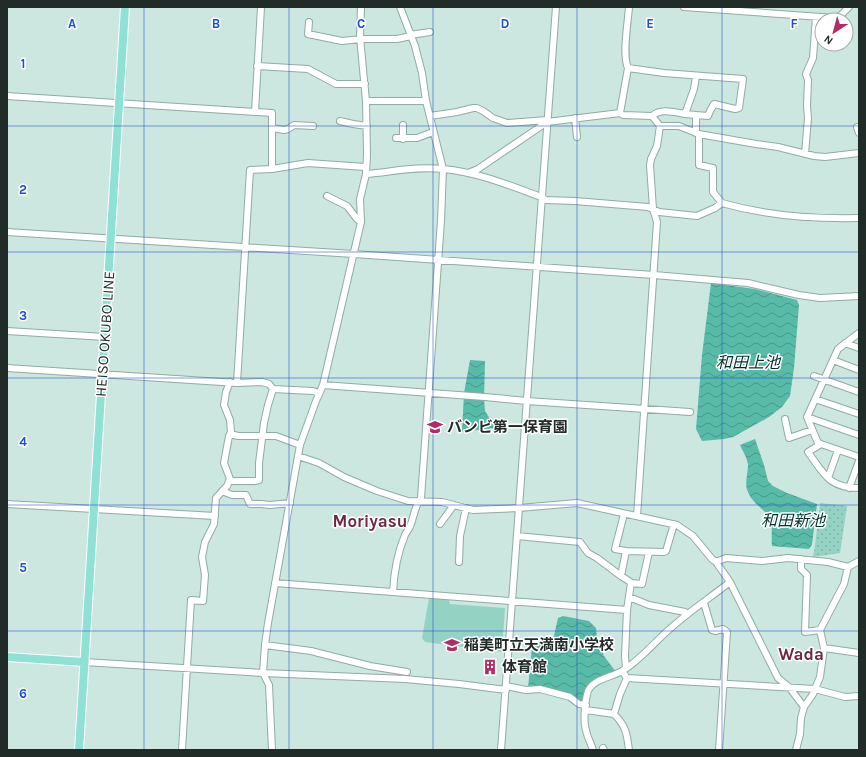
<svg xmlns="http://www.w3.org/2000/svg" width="866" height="757" font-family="Karla,'Noto Sans JP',sans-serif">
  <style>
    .grass { fill: url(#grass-dots) }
    .garden { fill: #94d2c4 }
    .water { fill: url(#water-waves) }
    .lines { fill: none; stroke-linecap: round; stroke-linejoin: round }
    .minor-casing { stroke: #91aba5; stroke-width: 8 }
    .major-casing { stroke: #fff; stroke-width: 10 }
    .minor { stroke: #fff; stroke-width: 6 }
    .major { stroke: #8ee1d3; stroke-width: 8 }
    .grid { fill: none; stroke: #1d4ed8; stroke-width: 1; stroke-opacity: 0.55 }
    .labels { text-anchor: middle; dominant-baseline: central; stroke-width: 3; stroke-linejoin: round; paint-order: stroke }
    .street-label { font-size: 15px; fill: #212b28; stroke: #fff }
    .poi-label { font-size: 15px; font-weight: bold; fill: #212b28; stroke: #fff; text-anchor: start }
    .water-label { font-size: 16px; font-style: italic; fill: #02332b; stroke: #fff }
    .quarter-label { font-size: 17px; font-weight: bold; fill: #6c2842; stroke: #fff }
    .grid-label { font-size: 13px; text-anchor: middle; font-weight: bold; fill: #1d4ed8; stroke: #fff; stroke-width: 3; stroke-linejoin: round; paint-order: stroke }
  </style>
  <defs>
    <pattern id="grass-dots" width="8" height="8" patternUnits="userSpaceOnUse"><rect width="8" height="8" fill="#94d2c4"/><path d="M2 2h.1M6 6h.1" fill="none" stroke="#7fb4a8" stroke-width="1.8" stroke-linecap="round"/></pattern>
    <pattern id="water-waves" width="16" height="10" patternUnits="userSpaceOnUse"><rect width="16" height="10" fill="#57bba8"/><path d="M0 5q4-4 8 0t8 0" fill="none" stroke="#489889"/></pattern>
  </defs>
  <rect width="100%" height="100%" fill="#cce7e0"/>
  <path class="grass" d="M820,503L847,506L840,553L813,557L815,545Z"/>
  <path class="garden" d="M429,598L449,600L450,604L505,608L502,652L425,642L422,638Z"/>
  <path class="water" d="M711,283L755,289L797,300L799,305L794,368L790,396L782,407L769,417L733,437L724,439L702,441L696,429L702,355Z
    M470,360L485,361L484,399L485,411L495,427L494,428L462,432L464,393Z
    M755,439L764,465L768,481L773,486L787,493L817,504L812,545L809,549L772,546C771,538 773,524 770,518C764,509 752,503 748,492C744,484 748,474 748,465C747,457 743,452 740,445Z
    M563,616L589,621L596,628L597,639L604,656L616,672L591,682L584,701L582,703L528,688L532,647L549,643L553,640L558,618Z"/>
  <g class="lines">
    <defs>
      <path id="minor" d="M684,7L835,18L840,16L849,7
        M309,22L308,34L342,41L361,39H397L411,36
        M410,35L430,32
        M257,66L308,69L336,84H365
        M628,68L664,73L743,79L739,108L735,109L714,104L710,111L708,116L696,115V133
        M7,96L272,113V169
        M366,101H426
        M255,112L261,7
        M620,113L628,68C622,55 628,22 629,7
        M696,115L685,114L694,89L696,76
        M430,116L457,112L473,108H477L483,111L493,118L507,123L547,120
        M652,116C660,108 674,112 685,114
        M575,118L577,137
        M340,121L353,124L367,126
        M857,127L859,133
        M272,128L284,130L288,129L294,125L313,126
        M699,134V165L713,168V192L722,203
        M396,138H417L433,132
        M403,139V125
        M805,154L808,118L807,106L808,80L806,74L813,58L816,17
        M468,173L478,169L547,122L620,113L623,115L652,116L660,126H679L699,134L756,144L778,147L814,156L825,157L859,153
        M366,174C391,172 418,166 443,169C477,172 509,185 541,197L546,200L575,201L648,207L659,212L697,216L715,208L722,203C767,216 813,219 859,218
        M327,196L347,206L357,219L361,222
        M7,232L354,254L654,275L748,283L799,295L820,298L859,296
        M7,331L105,337
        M859,333L838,349L807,417L818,443L859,457
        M845,343L859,348
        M833,360L859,370
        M7,368L237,383L262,382L269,384L273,389L313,391L319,393
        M814,376L859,392
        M237,383L250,170L272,169L308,163L365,167
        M323,385L485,397L527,401L690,412
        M815,399L859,414
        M807,417L859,435
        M785,419L789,438L812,430
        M230,434L238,436H276L300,445
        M821,444L808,452C824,474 829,488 859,488
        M298,456L319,463L344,477L377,491L408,501L442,502L473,510L519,508L577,503L677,525L693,536L712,559L716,562L730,582L778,678L789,687L804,707
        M828,478L838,450
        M229,481H255L259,480V463L264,423L268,405L273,389
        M849,488L859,461
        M222,491L232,495H246L250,504H261L270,505L290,503
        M7,504L215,516
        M624,514L615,549L626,551L621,576L629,581L631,583L627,610L625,656L626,668
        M637,516L657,222L653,209L650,165L651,159L657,146L660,126
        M440,524L454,505
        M517,536L580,542L588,553L597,558L621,576
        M626,551L664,552L666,551L674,524
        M801,559V569L807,575L805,632L820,630
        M459,562L460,536L466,508
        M716,562L726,558L762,561L788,558L828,562L848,567L859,561
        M275,583L627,610
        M631,583L642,584L649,552
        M393,592C394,572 397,554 405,535C407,531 410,528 411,524C414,516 415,505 421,498L441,221L443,169L426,101L422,73L415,46L400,7
        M629,597L649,605L685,612L687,614
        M704,603L712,630L715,631L723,629L727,632L719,750
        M265,645L311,651L370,666L407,672
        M824,648L859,653
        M84,662L263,673L405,679L459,684L506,690
        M622,671L627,678L815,689L845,697L859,696
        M627,678L620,694L614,714C626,726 627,734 629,750
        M506,686L526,690L540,689L570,697L579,704L586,705
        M586,710L614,714
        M603,748L604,750
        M182,750L191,600L203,601L205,575L202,557L205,542L214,524L216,498L227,486L230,479L224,463L229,436L231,432L230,420L224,405L226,392L230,382
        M272,750L269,685L263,673L265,645L268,623L300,445L316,401L323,385L361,222L360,199L366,174L367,155L366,101L360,37L361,7
        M501,750C519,502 538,255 556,7
        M593,750C591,743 587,737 586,730C583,721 585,700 588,691C593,679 612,677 622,671C641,660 655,641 672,627C690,611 711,597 730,582
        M796,750L800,734L801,718L804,707L813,694L820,677L824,648L820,630L844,584L848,567"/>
      <path id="major" d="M7,657L84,662
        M79,750L125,7"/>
    </defs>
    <use href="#minor" class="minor-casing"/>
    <use href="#major" class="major-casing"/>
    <use href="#minor" class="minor"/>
    <use href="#major" class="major"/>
  </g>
  <path class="grid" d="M144,7V750M289,7V750M433,7V750M577,7V750M722,7V750M7,126H859M7,252H859M7,378H859M7,505H859M7,631H859"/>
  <defs>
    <symbol id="school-bare" viewBox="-9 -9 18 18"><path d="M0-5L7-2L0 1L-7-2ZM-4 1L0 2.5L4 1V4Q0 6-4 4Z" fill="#b52b67" stroke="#fff" stroke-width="2.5" paint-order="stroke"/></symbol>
    <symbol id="building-bare" viewBox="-9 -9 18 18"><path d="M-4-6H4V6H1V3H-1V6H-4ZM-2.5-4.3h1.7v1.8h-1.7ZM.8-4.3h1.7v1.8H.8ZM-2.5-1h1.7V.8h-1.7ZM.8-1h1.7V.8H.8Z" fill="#b52b67" stroke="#fff" stroke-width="2.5" paint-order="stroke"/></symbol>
  </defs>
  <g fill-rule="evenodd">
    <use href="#school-bare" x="424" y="416" width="22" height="22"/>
    <use href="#school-bare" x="441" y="634" width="22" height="22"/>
    <use href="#building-bare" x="479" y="656" width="22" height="22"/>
  </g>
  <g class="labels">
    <g class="street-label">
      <text transform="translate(105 334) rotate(-86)">HEISO OKUBO LINE</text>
    </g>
    <g class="poi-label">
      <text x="447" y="427">バンビ第一保育園</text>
      <text x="464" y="645">稲美町立天満南小学校</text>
      <text x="502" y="667">体育館</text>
    </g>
    <g class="water-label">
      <text x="748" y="362">和田上池</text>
      <text x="793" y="520">和田新池</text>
    </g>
    <g class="quarter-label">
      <text x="370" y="521">Moriyasu</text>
      <text x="801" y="654">Wada</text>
    </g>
  </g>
  <g class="grid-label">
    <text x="72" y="28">A</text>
    <text x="216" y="28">B</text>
    <text x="361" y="28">C</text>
    <text x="505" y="28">D</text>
    <text x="650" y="28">E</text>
    <text x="794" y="28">F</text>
    <text x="23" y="68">1</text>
    <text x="23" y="194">2</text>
    <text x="23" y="320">3</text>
    <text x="23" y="446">4</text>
    <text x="23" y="572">5</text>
    <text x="23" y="698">6</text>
  </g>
  <rect width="866" height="757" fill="none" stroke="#212b28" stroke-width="16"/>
  <g transform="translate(834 32) rotate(216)"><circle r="19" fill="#ffffff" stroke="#a6aaa9"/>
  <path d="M0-3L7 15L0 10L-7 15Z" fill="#b52b67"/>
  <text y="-6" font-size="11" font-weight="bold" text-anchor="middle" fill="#212b28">N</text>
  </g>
</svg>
